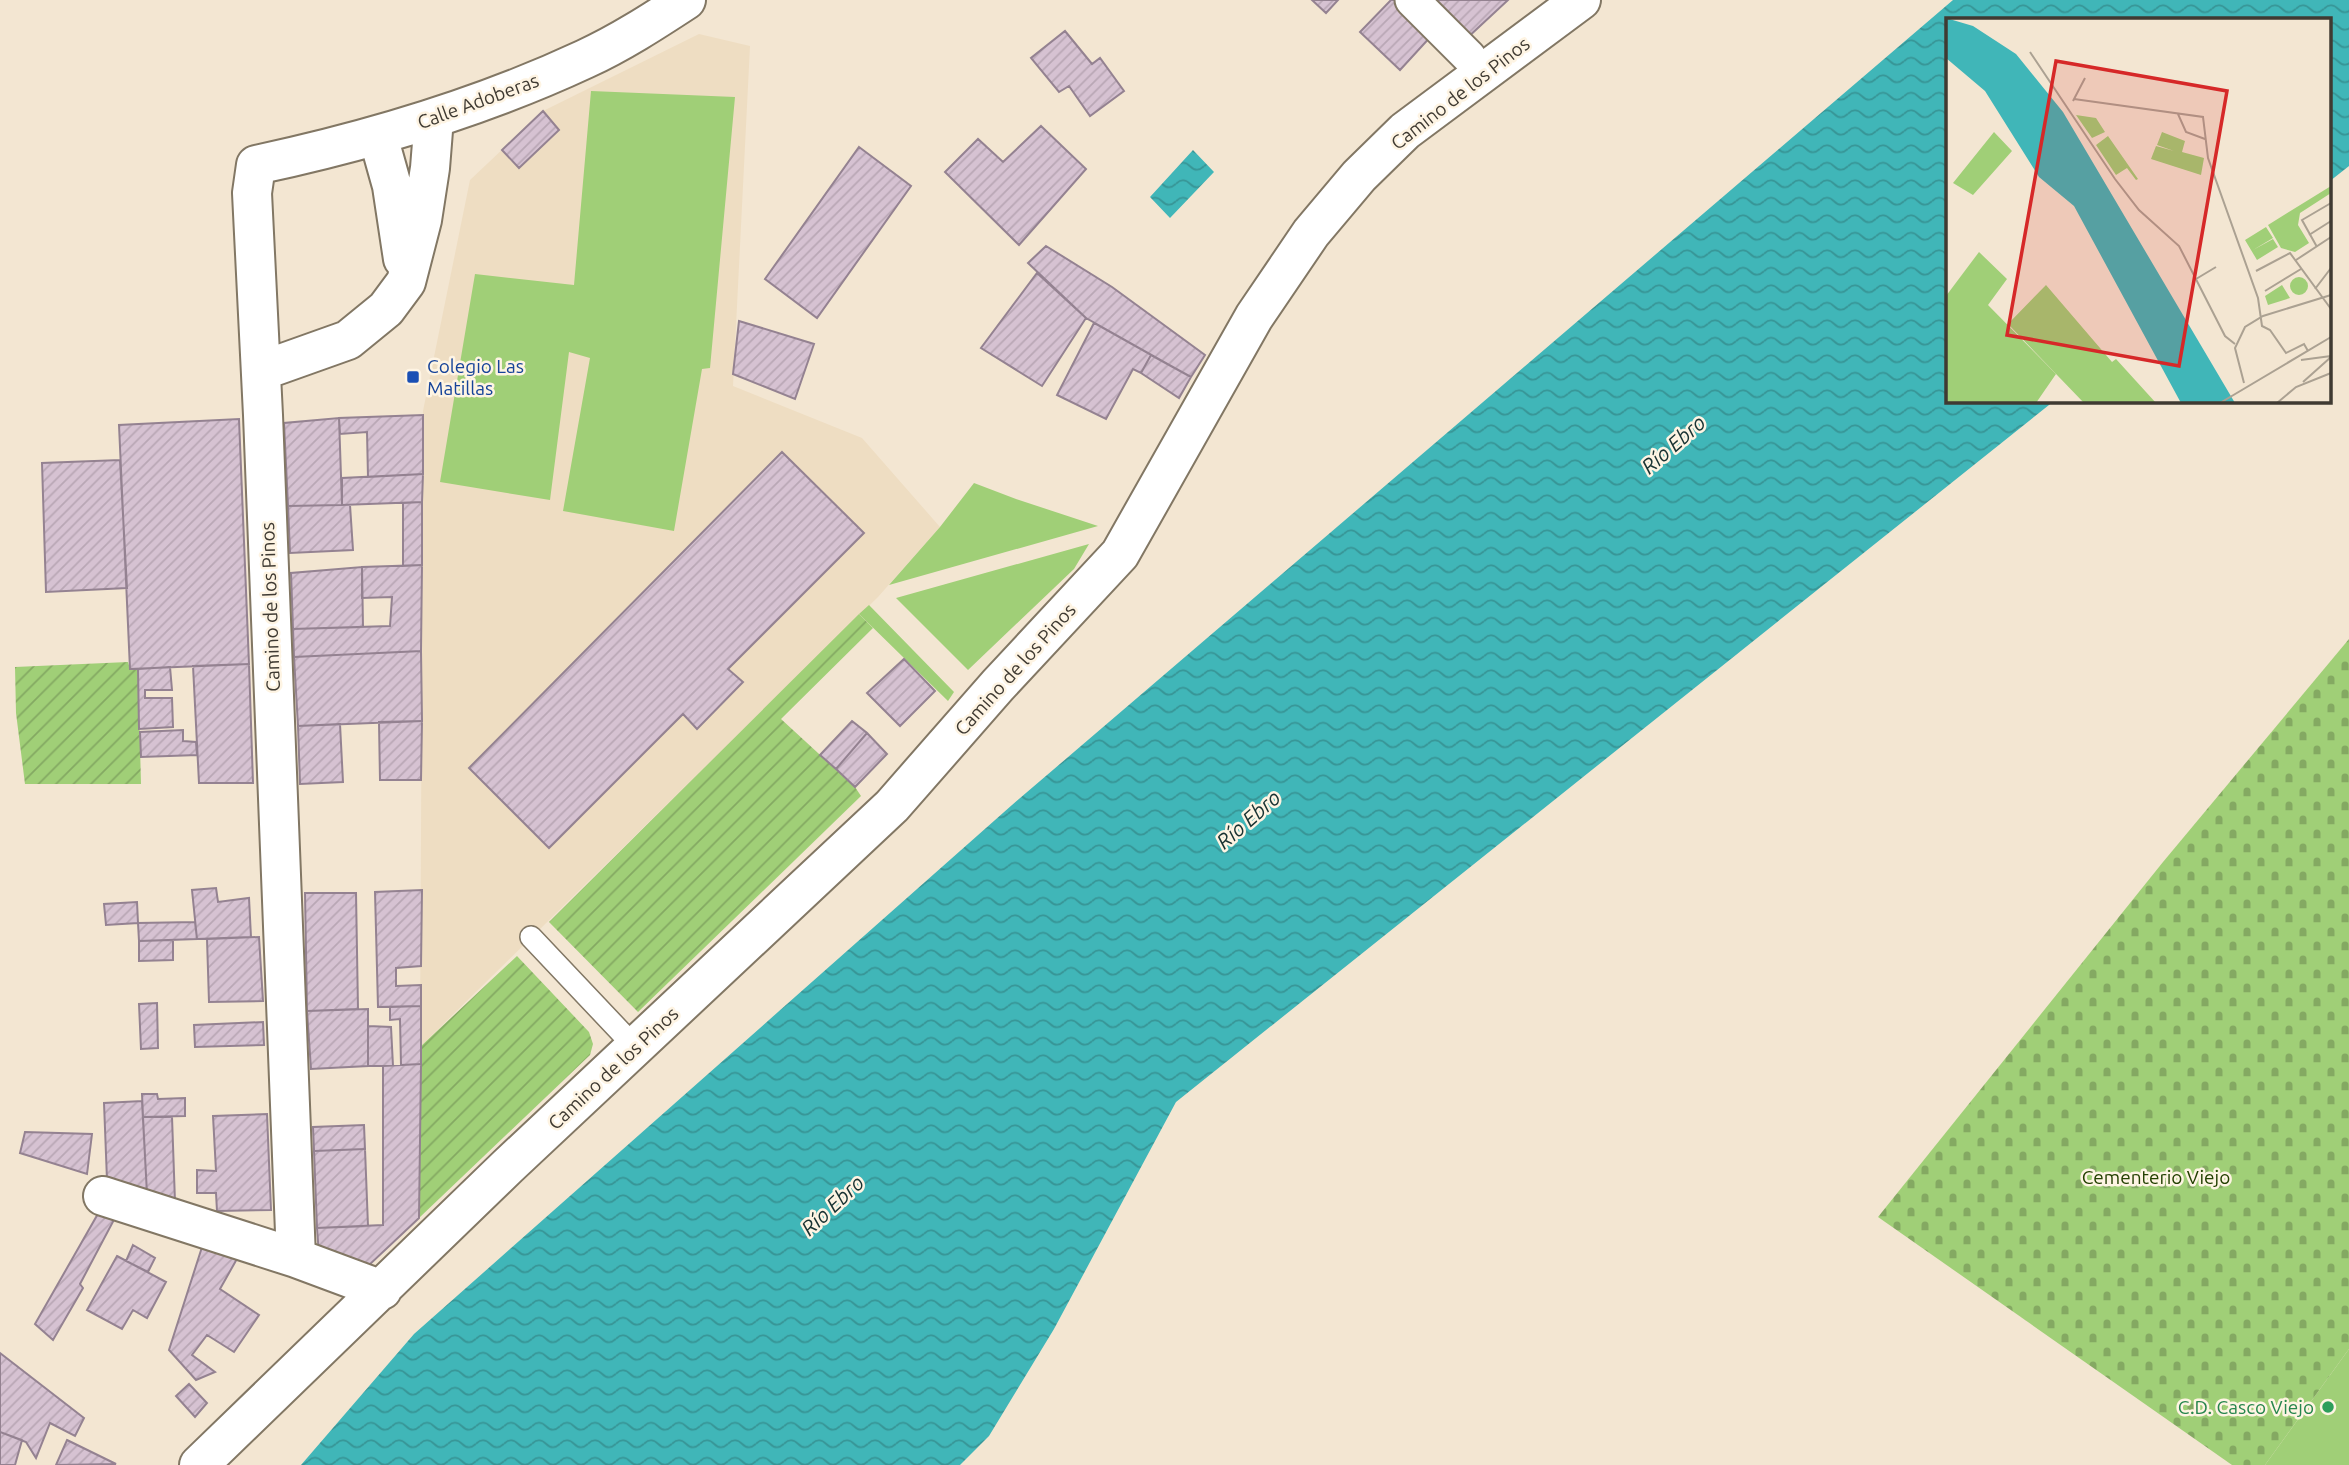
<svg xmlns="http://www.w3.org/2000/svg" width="2349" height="1465" font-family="Ubuntu,sans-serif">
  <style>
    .built { fill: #eeddc2 }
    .grass { fill: #a0cf77 }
    .cemetery { fill: url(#cemetery-stones) }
    .garden { fill: url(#garden-furrows) }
    .water { fill: url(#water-waves) }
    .building { fill: url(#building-hatch); stroke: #948291; stroke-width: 2 }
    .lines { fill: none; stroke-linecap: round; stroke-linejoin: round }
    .service-casing { stroke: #827764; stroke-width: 24 }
    .pedestrian-casing { stroke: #827764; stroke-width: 37 }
    .minor-casing { stroke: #827764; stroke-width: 42 }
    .service { stroke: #fff; stroke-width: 21 }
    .pedestrian { stroke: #fff; stroke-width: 33 }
    .minor { stroke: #fff; stroke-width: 38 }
    .transit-dot { fill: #1a4fb4; stroke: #fef4e3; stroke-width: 2.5 }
    .leisure-dot { fill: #2e9e5b; stroke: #fef4e3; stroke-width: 2.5 }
    .labels { text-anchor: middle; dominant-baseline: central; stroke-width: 5; stroke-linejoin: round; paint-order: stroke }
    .street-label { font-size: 19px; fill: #3f3a32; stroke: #fef4e3 }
    .transit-label { font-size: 19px; fill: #164399; stroke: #fef4e3; text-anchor: start }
    .park-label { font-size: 19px; fill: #234000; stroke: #fef4e3 }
    .leisure-label { font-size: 19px; fill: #27864d; stroke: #fef4e3; text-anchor: end }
    .water-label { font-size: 21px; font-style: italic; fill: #183232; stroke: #fef4e3 }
    .inset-road { fill: none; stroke: #aba192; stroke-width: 2 }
    .view { fill: #d62828; fill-opacity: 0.15; stroke: #d62828; stroke-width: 3.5 }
    .inset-edge { fill: none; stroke: #3f3a32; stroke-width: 3.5 }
  </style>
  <defs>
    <pattern id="cemetery-stones" width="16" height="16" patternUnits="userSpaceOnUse" patternTransform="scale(1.75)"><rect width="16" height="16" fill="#a0cf77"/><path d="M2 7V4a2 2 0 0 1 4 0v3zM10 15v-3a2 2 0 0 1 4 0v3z" fill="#84a962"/></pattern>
    <pattern id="garden-furrows" width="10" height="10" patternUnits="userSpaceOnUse" patternTransform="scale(1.75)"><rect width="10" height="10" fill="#a0cf77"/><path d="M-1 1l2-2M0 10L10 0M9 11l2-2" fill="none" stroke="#84a962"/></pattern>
    <pattern id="water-waves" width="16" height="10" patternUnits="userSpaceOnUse" patternTransform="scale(1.75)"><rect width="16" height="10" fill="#40b6b8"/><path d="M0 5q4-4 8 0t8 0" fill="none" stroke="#379596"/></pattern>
    <pattern id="building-hatch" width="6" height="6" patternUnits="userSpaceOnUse" patternTransform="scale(1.75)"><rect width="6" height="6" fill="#d6c2d2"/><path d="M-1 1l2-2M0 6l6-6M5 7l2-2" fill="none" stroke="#b9a7b5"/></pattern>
  </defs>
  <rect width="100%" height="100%" fill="#f3e6d2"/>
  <path class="built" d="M699,34L750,46L733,386L862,438L940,527L878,597L420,1047L423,411L470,180L543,111Z"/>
  <path class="grass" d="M591,91L735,97L710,368L702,369L674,531L563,511L590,358L569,352L550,500L440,482L475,274L574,285Z
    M974,483L1016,499L1098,526L889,585L940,527Z
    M1089,544L1074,569L968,670L896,598Z
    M869,605L954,692L948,701L859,614Z
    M2349,1349V1465H2265Z"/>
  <path class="cemetery" d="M2349,639V1349L2265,1465H2232L1878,1217L2163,862Z"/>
  <path class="garden" d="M859,614L873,628L781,719L855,787L861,796L638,1012L549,922Z
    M128,662L130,669H138L141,784H25L16,713L15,667Z
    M517,956L589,1032L593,1044L590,1055L419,1218L420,1047Z"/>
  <path class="water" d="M1953,0H2349V166L2330,181V19H1948V401H2054L1176,1102L1054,1329L989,1436L960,1465H301L414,1334L1012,805Z
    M1193,150L1214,172L1170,218L1150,197Z"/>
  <path class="building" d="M1312,0H1338L1326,13Z
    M1391,0H1395L1433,34L1400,70L1360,32Z
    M1428,0H1508L1466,39Z
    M1065,31L1092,64L1100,58L1124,91L1090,116L1069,86L1059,92L1031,58Z
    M543,111L559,130L519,168L502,150Z
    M1041,126L1086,169L1019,245L945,172L978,139L1003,162Z
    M859,147L911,186L817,318L765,279Z
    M1046,246L1112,287L1205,355L1191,377L1086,318L1028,263Z
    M1037,273L1086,318L1042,386L981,348Z
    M739,321L814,344L795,399L733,374Z
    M1094,323L1151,355L1141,373L1133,369L1106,419L1057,395Z
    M1151,355L1191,377L1179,398L1141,373Z
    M423,415V474L368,477L367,432L340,434L339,418Z
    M339,418L342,505L288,506L284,423Z
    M239,419L249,664L130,669L119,425Z
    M782,452L864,533L728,669L743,682L697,729L683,714L549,848L469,768Z
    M120,460L127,588L46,592L42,463Z
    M423,474L422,502L342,505V478Z
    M422,502V565L403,566V503Z
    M342,505H350L353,550L290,553L288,506Z
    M422,565L421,651L294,657L293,629L390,626L392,597L362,598V567Z
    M362,567L363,627L293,629L291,573Z
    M421,651L422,721L298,726L294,657Z
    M904,659L935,691L900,726L867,693Z
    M249,664L253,783H199L193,666Z
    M170,667L172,690H145V698H172L173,727L139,729L138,669Z
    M422,721L421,780H380L379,722Z
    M852,721L867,733L836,769L820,755Z
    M340,724L343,782L300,784L298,726Z
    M183,730V741L196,742L197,755L141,757L140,732Z
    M867,733L887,754L855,787L836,769Z
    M216,888L218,902L249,898L251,937L197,939L192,890Z
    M422,890L421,966L396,968V986L421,985V1006L378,1007L375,892Z
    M305,893H356L358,1009L307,1011Z
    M137,902L138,923L106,925L104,904Z
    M195,922L197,939L139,941L138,923Z
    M259,937L263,1001L209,1002L207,939Z
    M173,940V960L139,961V941Z
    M157,1003L158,1048L141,1049L139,1004Z
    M421,1006V1064L401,1065L400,1019L390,1020V1007Z
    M368,1009V1066L311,1069L307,1011Z
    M263,1022L264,1045L195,1047L194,1025Z
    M368,1026L391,1027L393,1066H368Z
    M421,1064L419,1218L367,1267L319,1255L317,1228L383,1225V1066Z
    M142,1094H157L158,1099L185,1098V1116L143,1117Z
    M142,1101L147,1194L107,1180L104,1103Z
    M267,1114L271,1210L217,1211L216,1193H197V1170L216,1171L213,1116Z
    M143,1117H172L175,1202L147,1194Z
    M364,1125L365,1149L314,1151L313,1127Z
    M25,1132L92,1134L87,1174L20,1153Z
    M365,1149L368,1226L317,1228L314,1151Z
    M99,1212L116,1216L80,1284L83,1288L53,1340L35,1324Z
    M203,1244L238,1257L220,1289L259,1315L234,1352L207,1335L192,1355L215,1372L196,1380L169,1350Z
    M133,1245L155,1258L148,1272L126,1261Z
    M117,1256L166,1282L147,1318L133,1310L122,1329L87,1310Z
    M0,1353L84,1418L75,1436L50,1423L36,1458L26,1442L0,1432Z
    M189,1384L207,1403L195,1417L176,1396Z
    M0,1432L22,1440L15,1465H0Z
    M67,1440L116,1464L56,1465Z"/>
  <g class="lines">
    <defs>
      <path id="service" d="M531,937L635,1047"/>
      <path id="pedestrian" d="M1412,0L1469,57"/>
      <path id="minor" d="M378,136L392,186L403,259
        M261,371L348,340L386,309L406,282L422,220L430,168L434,118
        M103,1196L296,1258L382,1290
        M296,1258L263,415L252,193L256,165C368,141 480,108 585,59C620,43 654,21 686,0
        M199,1465L508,1166L892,806L998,685L1120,554L1254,317L1311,233L1359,176L1405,131L1581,0"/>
    </defs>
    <use href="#service" class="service-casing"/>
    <use href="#pedestrian" class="pedestrian-casing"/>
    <use href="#minor" class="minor-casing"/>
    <use href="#service" class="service"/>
    <use href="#pedestrian" class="pedestrian"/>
    <use href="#minor" class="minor"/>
  </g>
  <rect class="transit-dot" x="406" y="370" width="14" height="14" rx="3.5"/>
  <circle class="leisure-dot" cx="2328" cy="1407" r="7"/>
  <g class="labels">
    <g class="street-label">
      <text transform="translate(1460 93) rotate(-38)">Camino de los Pinos</text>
      <text transform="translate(478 101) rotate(-20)">Calle Adoberas</text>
      <text transform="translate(270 607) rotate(-92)">Camino de los Pinos</text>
      <text transform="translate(1015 669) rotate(-48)">Camino de los Pinos</text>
      <text transform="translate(613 1068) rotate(-43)">Camino de los Pinos</text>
    </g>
    <g class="transit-label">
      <text x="427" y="366">Colegio Las<tspan x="427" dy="22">Matillas</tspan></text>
    </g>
    <g class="park-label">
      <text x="2156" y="1177">Cementerio Viejo</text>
    </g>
    <g class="leisure-label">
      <text x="2314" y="1407">C.D. Casco Viejo</text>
    </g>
    <g class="water-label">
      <text transform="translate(1673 444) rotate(-41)">Río Ebro</text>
      <text transform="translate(1248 819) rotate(-41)">Río Ebro</text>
      <text transform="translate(832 1205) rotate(-43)">Río Ebro</text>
    </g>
  </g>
  <g transform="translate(1946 18)">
    <rect width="385" height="385" fill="#f3e6d2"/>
    <path d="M216,114L239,123L236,134L258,140L255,157L205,141L210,128L228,133L211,127ZM320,209L327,220L307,232L327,221L332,229L311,242L299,222ZM33,234L61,261L42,287L110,356L90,385H0V278Z" fill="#a0cf77"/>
    <path d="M100,267L166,344L170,341L210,385H138L62,306Z" fill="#a0cf77"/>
    <path d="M130,97L150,100L159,114L146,120ZM48,114L66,133L27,177L7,165ZM162,118L192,161L190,162L181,150L170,157L150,127ZM385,168V175L354,195L352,207L363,225L349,234L335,230L322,207ZM344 268a9 9 0 1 1 18 0a9 9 0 1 1-18 0ZM336,267L344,280L322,287L319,278Z" fill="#a0cf77"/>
    <path d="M0,0L27,8L70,36L117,94L289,385H235L128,188L93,159L39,73L0,40Z" fill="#40b6b8"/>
    <path class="inset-road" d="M84,34L169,161L193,192L233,228L279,318L289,326M128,81L257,99L262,140L312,280L316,308L324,312L340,335L358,326L362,333M127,83L139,60M232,96L240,114L259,121M363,217L385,203M371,229L356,202L385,185M350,242L385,219M310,253L344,235L385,291M250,261L270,249M369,271L385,250M319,273L355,251M355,342L385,338M357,364L385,339M298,365L289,330L299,309L317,298L385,277M274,385L385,319M331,385L350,369L385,355"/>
    <path class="view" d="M110,43L281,73L233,348L61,317Z"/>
    <rect width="385" height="385" class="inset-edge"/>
  </g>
</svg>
